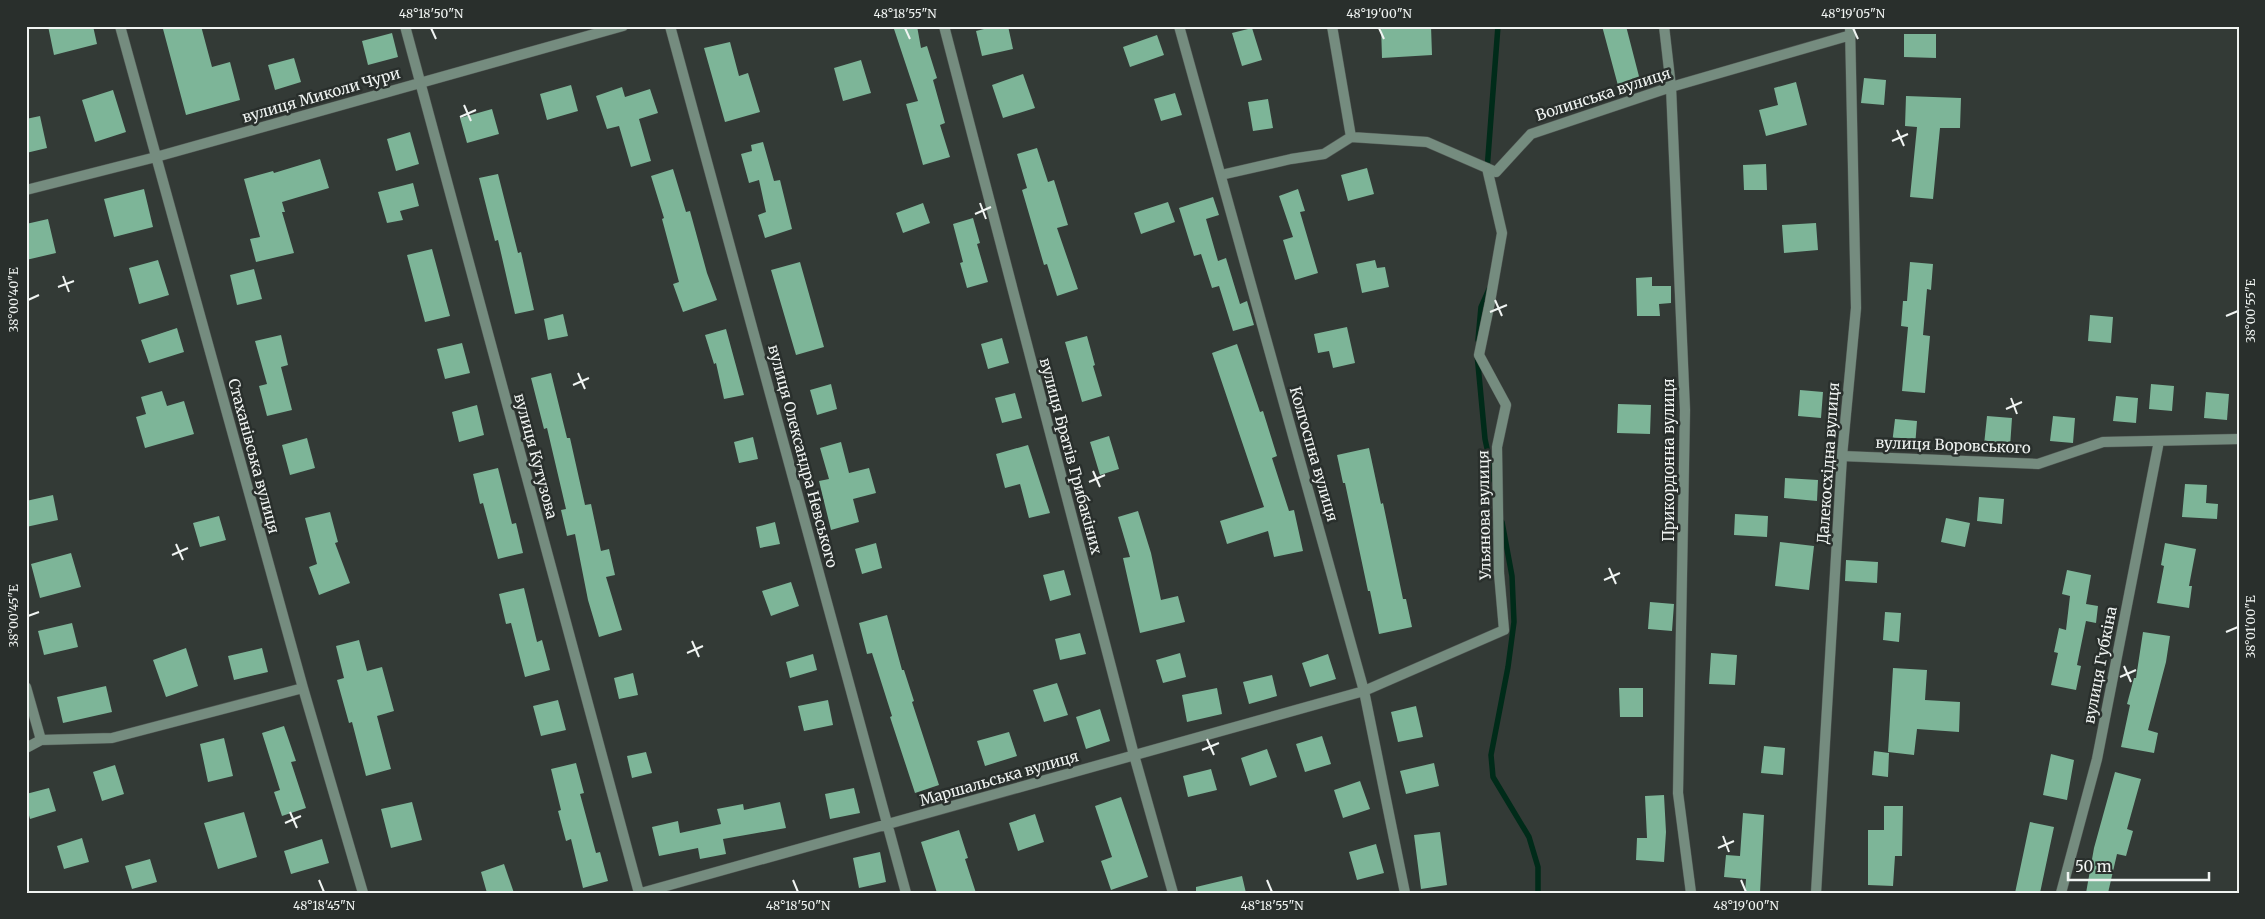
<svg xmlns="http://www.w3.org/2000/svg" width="2265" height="919" font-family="Merriweather,serif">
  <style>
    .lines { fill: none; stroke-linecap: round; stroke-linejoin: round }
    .stream { stroke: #002b19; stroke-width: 5.5 }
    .building { fill: #7db598 }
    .minor-casing { stroke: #515854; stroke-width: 11 }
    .minor { stroke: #758c7f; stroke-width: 10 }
    .ticks { fill: none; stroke: #f0f4f2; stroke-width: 2 }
    .labels { text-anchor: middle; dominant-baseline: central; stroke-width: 5; stroke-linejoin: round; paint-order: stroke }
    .street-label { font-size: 15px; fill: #f0f4f2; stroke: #292f2c }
    .neatline { fill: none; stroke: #f0f4f2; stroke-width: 2 }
    .ticks-label { font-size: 12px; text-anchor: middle; fill: #f0f4f2 }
  </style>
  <rect width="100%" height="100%" fill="#333a36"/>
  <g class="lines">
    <path class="stream" d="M1487,170L1498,26
      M1478,340L1481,307L1489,289
      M1477,354L1485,439L1494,481
      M1502,522L1512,576L1514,622L1508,667L1491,755L1493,777L1529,837L1538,867V893"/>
  </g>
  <path class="building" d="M48,26H93L97,44L54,55Z
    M173,26H201L212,67L230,62L240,100L186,115L163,29Z
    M893,26H917L921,48L927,46L937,78L933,80L945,123L940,125L950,157L923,165L906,104L918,101Z
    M996,26H1008L1013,49L982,56L976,31Z
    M1381,26H1431L1432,55L1382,58Z
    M1602,26H1626L1642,88L1620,93Z
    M1252,28L1262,60L1242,66L1232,33Z
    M392,33L398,57L368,65L362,41Z
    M1904,34H1936V58L1904,57Z
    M1157,35L1164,55L1130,67L1123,47Z
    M730,42L739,76L748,73L760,112L725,122L704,48Z
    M294,58L301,82L275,90L268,65Z
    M861,60L871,93L843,101L834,68Z
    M1023,74L1035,108L1003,118L992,85Z
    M1864,78L1886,80L1884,105L1861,103Z
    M1796,82L1807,125L1766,136L1759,110L1778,105L1774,88Z
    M571,85L578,111L547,120L540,94Z
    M622,87L625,97L650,89L658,113L639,119L651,161L631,167L619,126L607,129L596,96Z
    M113,90L126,132L95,142L82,100Z
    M1175,93L1182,115L1161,121L1154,99Z
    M1906,96L1961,98L1960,128H1940L1933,199L1910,197L1917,127L1905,126Z
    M1268,99L1273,128L1253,131L1248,102Z
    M492,109L499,134L467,143L460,118Z
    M40,116L47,148L26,153V119Z
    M410,132L419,164L396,171L387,139Z
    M763,142L774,181L780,180L792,229L765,238L758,215L766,212L759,180L749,183L741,154L752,151L751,145Z
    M1037,148L1048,182L1054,180L1068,225L1057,228L1078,289L1057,296L1047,264L1044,265L1022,190L1027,188L1017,154Z
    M320,159L329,188L282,202L285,212H282L294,253L256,262L250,239L260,237L244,179L273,171L274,173Z
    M1766,164L1767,190H1744L1743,165Z
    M1367,168L1374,194L1348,201L1341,175Z
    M673,169L686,212L690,211L707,273L717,300L683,312L673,284L679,282L662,219L664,218L651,176Z
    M498,174L518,253L521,252L534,310L515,314L498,240L495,241L479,178Z
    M413,183L419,206L400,211L403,220L387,223L378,192Z
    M144,189L153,227L114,237L104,199Z
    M1298,189L1305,211L1300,212L1318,273L1295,280L1283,240L1293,237L1279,196Z
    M1213,197L1219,215L1206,219L1218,261L1226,258L1240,304L1247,301L1254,325L1233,331L1219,286L1212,288L1201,254L1194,256L1179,208Z
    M1168,202L1175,222L1141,234L1134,213Z
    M923,203L930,223L903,233L896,213Z
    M973,218L980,243L977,244L988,282L967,288L960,263L963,262L953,224Z
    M48,219L56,253L26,260V224Z
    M1816,223L1818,250L1784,253L1782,225Z
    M432,249L450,316L425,322L407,255Z
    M158,260L169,295L139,304L129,268Z
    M1375,260L1377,268L1385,267L1389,287L1362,293L1356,264Z
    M800,262L824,347L796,355L771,270Z
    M1910,262L1933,264L1931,290L1927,289L1923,335L1930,336L1925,393L1902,391L1908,327L1901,326L1903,301H1907Z
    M254,269L262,299L237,305L230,275Z
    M1652,277V286H1671V303L1659,304L1660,316H1637L1636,278Z
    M563,314L568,336L548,340L544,319Z
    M2090,315L2113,317L2111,343L2088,341Z
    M1347,327L1355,363L1333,368L1329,351L1318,353L1314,334Z
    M177,328L184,352L149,363L141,340Z
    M726,329L744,395L724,399L716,363L714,364L705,335Z
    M281,335L288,365L281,367L292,410L267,416L259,386L267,384L255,341Z
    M1087,336L1095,365L1093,366L1102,396L1082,402L1065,342Z
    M1002,338L1009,363L988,369L981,344Z
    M462,343L470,373L445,379L437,349Z
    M1237,344L1260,412L1263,411L1277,456L1272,458L1289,511L1294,510L1303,551L1274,557L1268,531L1227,544L1220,521L1264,507L1212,353Z
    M551,373L567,438H570L585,505L591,504L601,551L609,549L615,575L606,577L622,630L599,637L588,600L575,534L567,536L561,510L566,509L547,428L544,429L531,378Z
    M831,384L837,409L817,415L810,390Z
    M2151,384L2174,386L2172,411L2149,409Z
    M1800,390L1823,392L1821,418L1798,416Z
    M162,391L167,406L184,401L194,434L145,448L136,417L146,414L141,397Z
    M2206,392L2229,394L2227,420L2204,418Z
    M1015,393L1022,418L1002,423L995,398Z
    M2116,396L2138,398L2136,423L2113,421Z
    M1618,404L1651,405L1650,434L1617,433Z
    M477,405L484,435L459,442L452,412Z
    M1987,416L2012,418L2010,447L1984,445Z
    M2053,416L2075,418L2073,443L2050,441Z
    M1895,419L1917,421L1915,447L1892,444Z
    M1109,436L1119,469L1100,475L1090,442Z
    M753,437L758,459L739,463L734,442Z
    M307,438L315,468L290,475L282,445Z
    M841,442L849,473L869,468L876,493L853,499L859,522L831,530L819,481L829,479L820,448Z
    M1028,445L1050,513L1029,518L1020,484L1005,488L996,454Z
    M1369,448L1381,504L1383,503L1403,599H1406L1412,627L1379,634L1370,591H1368L1345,483H1343L1337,455Z
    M498,468L512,524L516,523L523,553L498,559L483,503L480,504L473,474Z
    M1785,478L1818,480L1817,501L1784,498Z
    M2185,484L2207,485L2206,503L2218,504L2217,519L2182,517Z
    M53,495L58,520L26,527V501Z
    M1979,497L2004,499L2002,524L1977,521Z
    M1138,511L1151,553L1161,600L1178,596L1185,622L1140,633L1123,558L1130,557L1118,517Z
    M330,512L338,542L335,543L350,583L319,595L309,567L317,564L305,518Z
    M1735,514L1768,516L1767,537L1734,535Z
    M219,516L226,540L200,547L193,523Z
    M1946,518L1970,523L1965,547L1941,542Z
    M775,522L780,544L760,548L756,527Z
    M1780,542L1814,546L1809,590L1775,586Z
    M876,543L882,568L862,574L855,549Z
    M2165,543L2196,549L2189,586H2192L2189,608L2157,603L2164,566L2161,565Z
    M71,553L81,587L40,598L31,564Z
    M1846,560L1878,562L1877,583L1845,581Z
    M1064,570L1071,595L1050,601L1043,575Z
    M2067,570L2091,575L2086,604L2098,606L2096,623L2086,621L2077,665L2081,666L2076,690L2051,685L2058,653L2054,652L2059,628L2066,630L2070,596L2062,594Z
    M791,582L799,606L771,616L762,591Z
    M524,588L537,642L542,640L550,670L525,677L511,623L506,624L499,594Z
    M1650,602L1674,604L1672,631L1648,629Z
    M1885,612L1901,613L1899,642L1883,640Z
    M887,615L902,670H904L914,701L912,702L939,785L915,793L890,717L892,716L872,653L867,654L859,623Z
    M72,623L78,647L44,655L38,631Z
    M2143,632L2170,636L2166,662L2148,730L2158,733L2154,753L2121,747L2130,705L2127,704L2134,678H2136Z
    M1080,633L1086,654L1060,660L1055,639Z
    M359,640L367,671L382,667L394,711L377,716L391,769L366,776L352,722L349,723L337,680L344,678L336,646Z
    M186,648L198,686L166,697L153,660Z
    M262,648L268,672L234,680L228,656Z
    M1180,653L1186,677L1163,683L1156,660Z
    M1711,653L1737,655L1735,685L1709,684Z
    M813,654L817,670L790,678L786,662Z
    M1328,654L1336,679L1310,687L1302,663Z
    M1893,668L1927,670L1925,700L1960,702L1959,732L1917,729L1914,755L1888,752Z
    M633,673L638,695L619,699L614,678Z
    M1272,675L1277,696L1249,704L1243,682Z
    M1057,683L1068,715L1044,722L1033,690Z
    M106,686L112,712L63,723L57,697Z
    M1217,688L1222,714L1187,722L1182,695Z
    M1619,688H1643V717H1620Z
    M558,700L566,730L541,736L533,706Z
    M828,700L833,725L804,731L798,706Z
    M1416,706L1423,737L1398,742L1391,712Z
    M1100,709L1110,741L1086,749L1076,717Z
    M284,726L296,761L291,762L306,808L282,816L274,792L280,790L262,733Z
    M1009,732L1017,756L985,766L977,741Z
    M1322,736L1331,764L1305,772L1296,744Z
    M224,738L233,776L208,782L200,744Z
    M1764,746L1785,748L1783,775L1761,773Z
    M1267,749L1277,777L1250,786L1241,758Z
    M1874,751L1889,753L1888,777L1872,775Z
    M646,752L652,773L632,778L627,756Z
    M2051,754L2074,760L2067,800L2043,795Z
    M576,763L584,793L580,794L596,853L600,852L608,881L583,888L571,839L566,841L558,811L561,810L551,769Z
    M1434,763L1439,786L1406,794L1400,771Z
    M115,765L124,794L102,801L93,772Z
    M1211,769L1217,790L1188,797L1183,776Z
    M2115,772L2141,779L2127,829L2133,831L2126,856L2117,854L2108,893H2086L2094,848Z
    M1360,781L1370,809L1343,818L1334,790Z
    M49,788L56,811L30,819L26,804V794Z
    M854,788L860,813L830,819L825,794Z
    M1664,795L1666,832L1664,862L1636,860L1637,838H1647L1645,796Z
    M1121,797L1148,877L1111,890L1101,861L1112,857L1095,806Z
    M412,802L422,840L391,848L381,809Z
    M780,802L786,828L723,839L726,854L700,859L698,848L659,856L652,827L678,821L680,833L721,824L717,809L743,804L744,810Z
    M1884,806H1903L1902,856H1895L1893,886L1868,885V830H1884Z
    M244,812L257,857L218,869L204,823Z
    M1743,813L1764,815L1760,893H1745L1746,879L1724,877L1726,855L1740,856Z
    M1035,814L1044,842L1018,851L1009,823Z
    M2030,822L2054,827L2040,893H2015Z
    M959,830L968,858L965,859L976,893H937L921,842Z
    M1440,832L1447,885L1421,889L1414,835Z
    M82,838L89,862L64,869L57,846Z
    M322,839L329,863L291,874L284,851Z
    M1376,844L1384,873L1357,880L1349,852Z
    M880,852L886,882L859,888L853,858Z
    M150,859L157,882L132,889L125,866Z
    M504,864L514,893H487L481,872Z
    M1242,876L1246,893H1196V887Z"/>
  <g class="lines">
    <defs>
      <path id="minor" d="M120,26L303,688L363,893
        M405,26L639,893
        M670,26L906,893
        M944,26L1134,755L1173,893
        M1179,26L1364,691L1405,893
        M1332,26L1351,137
        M1664,26L1671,87L1685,410L1678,793L1691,893
        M1351,137L1427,142L1496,172L1531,134L1671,87L1851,35
        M1221,175L1291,159L1324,154L1351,137
        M26,190L156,157L623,26
        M1842,456L2038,464L2103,442L2239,439
        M26,687L41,740
        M26,748L41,740L112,738L303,688
        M641,893L1364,691L1504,630L1499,573L1497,447L1506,405L1479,355L1490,302L1502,233L1487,168
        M1816,893L1842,456L1856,308L1850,26
        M2061,893L2097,759L2159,441"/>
    </defs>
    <use href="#minor" class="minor-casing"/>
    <use href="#minor" class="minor"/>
  </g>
  <path class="ticks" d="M431,28L436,39M905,28L910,39M1379,28L1384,39M1853,28L1858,39M464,105L471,121M460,117L476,110M1897,130L1904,146M1892,141L1908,134M980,203L986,219M975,214L991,207M63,276L69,292M58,287L74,281M28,300L39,295M1495,300L1502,316M1490,312L1507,305M2226,316L2238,311M578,373L585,389M573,385L589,378M2011,398L2017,414M2006,409L2022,402M1093,471L1100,487M1089,482L1105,475M176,544L183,560M172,555L188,548M1609,568L1616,584M1604,580L1620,573M28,616L39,612M2226,632L2238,627M692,641L699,657M687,653L703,646M2124,666L2131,682M2120,677L2136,670M1207,739L1214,755M1202,750L1219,743M290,812L297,828M285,823L301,816M1723,836L1729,852M1718,848L1734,841M319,880L324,892M793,880L798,892M1267,880L1272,892M1741,880L1746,892"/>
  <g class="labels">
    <g class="street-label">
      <text transform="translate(1603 94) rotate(-18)">Волинська вулиця</text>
      <text transform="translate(321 95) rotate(-16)">вулиця Миколи Чури</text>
      <text transform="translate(1953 445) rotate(2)">вулиця Воровського</text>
      <text transform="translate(1314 454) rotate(74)">Колгоспна вулиця</text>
      <text transform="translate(254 456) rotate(75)">Стаханівська вулиця</text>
      <text transform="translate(536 456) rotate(75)">вулиця Кутузова</text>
      <text transform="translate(803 456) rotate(75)">вулиця Олександра Невського</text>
      <text transform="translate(1071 456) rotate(75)">вулиця Братів Грибакіних</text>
      <text transform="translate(1668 460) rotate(-90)">Прикордонна вулиця</text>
      <text transform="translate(1828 463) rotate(-86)">Далекосхідна вулиця</text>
      <text transform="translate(1484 515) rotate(-91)">Ульянова вулиця</text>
      <text transform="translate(2100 665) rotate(-79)">вулиця Губкіна</text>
      <text transform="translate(999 778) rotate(-16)">Маршальська вулиця</text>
    </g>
  </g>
  <rect width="2265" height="919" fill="none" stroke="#292f2c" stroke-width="55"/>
  <path d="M2068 872v8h141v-8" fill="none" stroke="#f0f4f2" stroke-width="2.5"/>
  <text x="2075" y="872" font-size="15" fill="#f0f4f2" stroke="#292f2c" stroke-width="4" paint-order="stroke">50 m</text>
  <rect x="28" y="28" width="2210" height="864" class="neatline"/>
  <g class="ticks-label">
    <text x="431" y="18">48°18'50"N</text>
    <text x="905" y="18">48°18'55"N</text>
    <text x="1379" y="18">48°19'00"N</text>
    <text x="1853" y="18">48°19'05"N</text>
    <text transform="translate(14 300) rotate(-90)" y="4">38°00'40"E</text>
    <text transform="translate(2251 311) rotate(-90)" y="4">38°00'55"E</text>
    <text transform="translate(14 616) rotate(-90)" y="4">38°00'45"E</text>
    <text transform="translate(2251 627) rotate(-90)" y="4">38°01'00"E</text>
    <text x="324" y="910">48°18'45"N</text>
    <text x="798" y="910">48°18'50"N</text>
    <text x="1272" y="910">48°18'55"N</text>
    <text x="1746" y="910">48°19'00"N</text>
  </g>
</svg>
